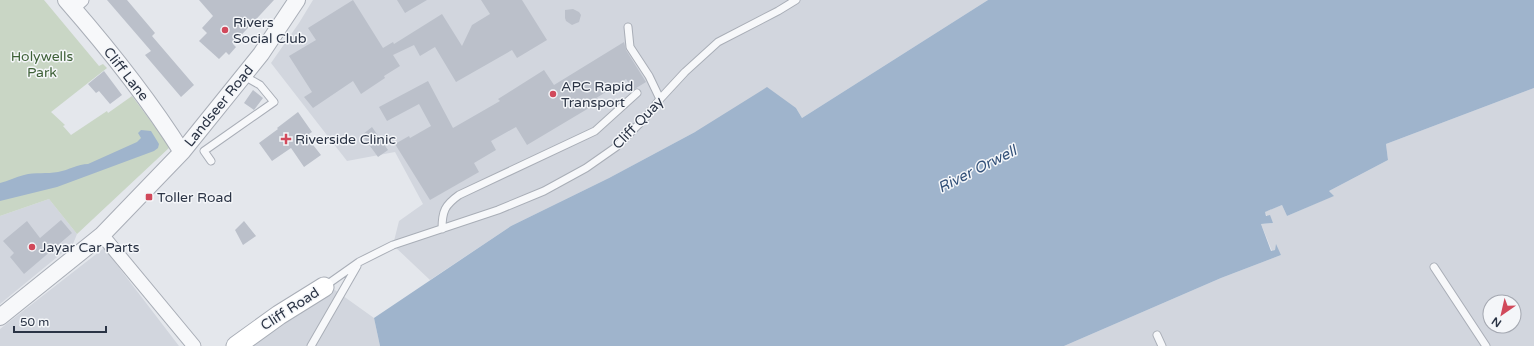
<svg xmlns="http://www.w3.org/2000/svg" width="1534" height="346" font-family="'Varela Round',sans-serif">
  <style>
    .built { fill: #d2d6de; fill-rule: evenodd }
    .green { fill: #c9d6c5 }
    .water { fill: #9fb4cc }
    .building { fill: #bbc0ca }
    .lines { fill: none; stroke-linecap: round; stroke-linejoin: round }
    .service-casing { stroke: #a9aeb7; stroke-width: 9 }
    .minor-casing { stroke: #a9aeb7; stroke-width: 15 }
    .tertiary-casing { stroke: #a9aeb7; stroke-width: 18 }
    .secondary-casing { stroke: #a9aeb7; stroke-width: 21 }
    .service { stroke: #f7f8fa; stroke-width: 7 }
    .minor { stroke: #f7f8fa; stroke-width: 13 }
    .tertiary { stroke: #f7f8fa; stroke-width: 16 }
    .secondary { stroke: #fff; stroke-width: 19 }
    .poi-dot { fill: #d1495b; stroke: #f4f6f9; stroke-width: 1.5 }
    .labels { text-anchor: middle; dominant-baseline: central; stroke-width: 3; stroke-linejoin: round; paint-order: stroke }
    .poi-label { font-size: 14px; fill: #2b3445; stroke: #f4f6f9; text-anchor: start }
    .park-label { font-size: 14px; fill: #3f6138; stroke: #f4f6f9 }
    .street-label { font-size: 14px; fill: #2b3445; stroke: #f4f6f9 }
    .water-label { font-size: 15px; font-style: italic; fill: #34527a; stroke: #f4f6f9 }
  </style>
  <rect width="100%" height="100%" fill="#e4e7ec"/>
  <path class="built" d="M313,0H988L802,118L796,108L695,132L609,178L511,226L430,280L393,245L399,221L423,204L395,152L347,161L271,63L299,23Z
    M1534,88V346H1064L1221,278L1281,255L1276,246L1275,250L1272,251L1261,224L1273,223L1264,212L1282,205L1287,216L1333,196L1329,191L1388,160L1386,144ZM1490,302H1514V326H1490Z
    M49,199L77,234L73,244L0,304V216Z
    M104,248L179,346H0V329Z
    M332,288L374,318L380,346H240Z"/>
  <path class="green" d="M0,0H44L99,66L103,64L107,68L51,112L65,125L63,126L71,135L107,111L108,113L132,96L170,147L77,234L49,199L0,216Z"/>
  <path class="water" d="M988,0H1534V88L1386,144L1388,160L1329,191L1334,196L1287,216L1282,205L1265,212L1266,216L1270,215L1273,223L1261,224L1271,251L1275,250L1276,244L1281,255L1221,278L1064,346H380L374,318L511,226L609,178L695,132L767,87L796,108L802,118Z
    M141,130L151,131L159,144L158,148L154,151L57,187L0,201V183C8,181 16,177 24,175C35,172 47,174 58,172C69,170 78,164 88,164L137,142L141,138L138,133Z"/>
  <path class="building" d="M107,0H127L155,33L152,36L194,85L181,97L145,55L151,51Z
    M199,0H274L233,44L236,47L229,55L226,52L219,59L199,41L207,33L202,28L213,16Z
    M353,0L383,48L393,42L394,44L442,14L462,46L472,25L490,14L481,0H522L547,40L517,58L512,50L456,82L435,47L420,56L414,45L393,55L400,66L384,76L385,78L361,94L353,81L313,108L304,97L312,92L289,56L316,40L308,28Z
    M397,0H427L405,13Z
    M573,9L579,12L581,15L579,22L572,25L566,21L565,18V10Z
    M624,42L626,50L646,82L633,90L626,79L587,104L589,108L527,145L516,127L491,141L496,150L474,163L479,172L430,200L395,144L409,136L410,138L431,126L419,104L387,121L379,107L428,81L453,128L500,101L498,99L544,70L554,85Z
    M104,71L122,95L110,104L99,91L96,93L88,84Z
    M253,90L263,98L254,110L244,103Z
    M298,112L312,132L306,136L321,155L304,167L291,148L272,161L259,143L278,129L277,128Z
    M372,127L388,150L378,157L362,135Z
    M61,220L72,233L24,274L10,257L14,253L3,241L27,221L40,238Z
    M244,221L256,236L243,245L235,230Z"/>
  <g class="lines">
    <defs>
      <path id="service" d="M628,27L630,47L649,76L660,99
        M211,161L204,151L274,102L260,85L244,76
        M442,229C442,211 445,205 459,195L595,131L637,93
        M1434,267L1486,346
        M325,286L359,262L393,245L498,210L544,191L586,168L616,147L646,117L660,99L685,72L718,42L778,11L796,0
        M1157,335L1162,346
        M311,346L357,266"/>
      <path id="minor" d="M73,8L82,0
        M102,235L194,346"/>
      <path id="tertiary" d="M66,0C108,48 148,98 182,152
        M0,317L102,235L182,152L261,54L297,0"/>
      <path id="secondary" d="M236,346L279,315L324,287"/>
    </defs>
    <use href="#service" class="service-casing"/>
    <use href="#minor" class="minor-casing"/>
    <use href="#tertiary" class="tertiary-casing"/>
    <use href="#secondary" class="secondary-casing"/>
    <use href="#service" class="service"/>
    <use href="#minor" class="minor"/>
    <use href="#tertiary" class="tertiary"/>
    <use href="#secondary" class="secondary"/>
  </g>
  <g class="poi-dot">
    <circle cx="225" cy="30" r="4"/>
    <circle cx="553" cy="94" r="4"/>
    <path d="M284 133h4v4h4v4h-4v4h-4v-4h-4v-4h4z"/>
    <rect x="145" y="193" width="8" height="8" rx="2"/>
    <circle cx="32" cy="247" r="4"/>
  </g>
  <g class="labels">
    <g class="poi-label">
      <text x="233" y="22">Rivers<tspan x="233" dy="16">Social Club</tspan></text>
      <text x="561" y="86">APC Rapid<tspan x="561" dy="16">Transport</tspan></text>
      <text x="295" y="139">Riverside Clinic</text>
      <text x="157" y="197">Toller Road</text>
      <text x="40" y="247">Jayar Car Parts</text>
    </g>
    <g class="park-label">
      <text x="42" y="56">Holywells<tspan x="42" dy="16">Park</tspan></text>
    </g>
    <g class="street-label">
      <text transform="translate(126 74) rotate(52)">Cliff Lane</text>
      <text transform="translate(219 106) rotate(-51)">Landseer Road</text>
      <text transform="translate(638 123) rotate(-46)">Cliff Quay</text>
      <text transform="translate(290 309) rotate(-33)">Cliff Road</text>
    </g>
    <g class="water-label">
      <text transform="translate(977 169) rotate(-27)">River Orwell</text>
    </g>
  </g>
  <g transform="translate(1502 314) rotate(214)"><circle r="19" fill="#f4f6f9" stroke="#a4a8b1"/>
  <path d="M0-3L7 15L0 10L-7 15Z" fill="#d1495b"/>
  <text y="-6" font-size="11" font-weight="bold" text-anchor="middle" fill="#2b3445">N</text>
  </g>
  <path d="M14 326v6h92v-6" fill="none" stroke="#2b3445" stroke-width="2"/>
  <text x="20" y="326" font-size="12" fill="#2b3445" stroke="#f4f6f9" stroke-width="3" paint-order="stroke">50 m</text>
</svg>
